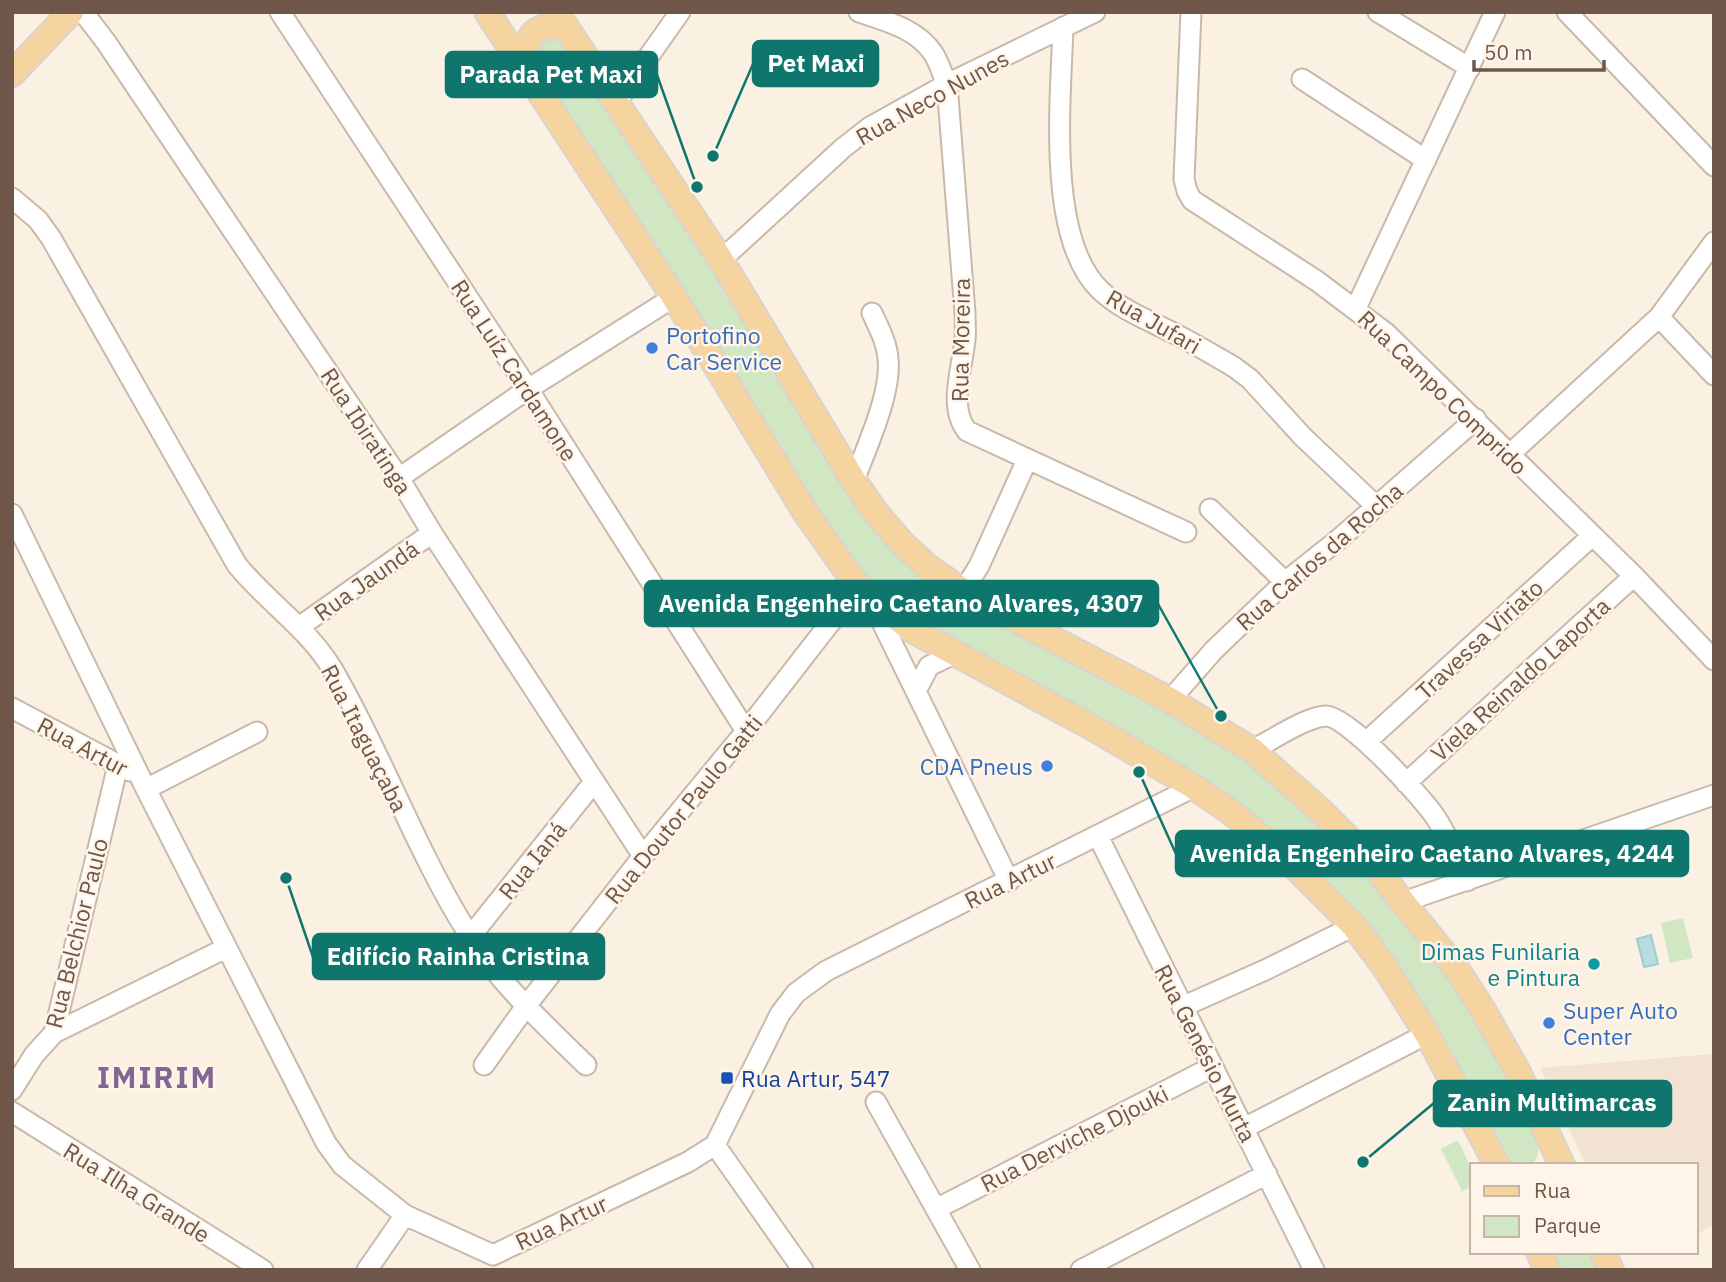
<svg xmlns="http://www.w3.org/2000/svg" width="1726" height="1282" font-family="'IBM Plex Sans',sans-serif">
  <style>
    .residential { fill: #f1e2d1 }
    .green { fill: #d1e6c2 }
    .water { fill: #b8dce2; stroke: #9fccd3; stroke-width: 2 }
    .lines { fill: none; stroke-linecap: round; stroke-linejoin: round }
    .minor-casing { stroke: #cab8aa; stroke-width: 23 }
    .major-casing { stroke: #dad3d0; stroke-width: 28 }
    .minor { stroke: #fff; stroke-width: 19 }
    .major { stroke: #f5d49f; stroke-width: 24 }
    .shop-dot { fill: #3f7fe0; stroke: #fef5e8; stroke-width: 2.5 }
    .culture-dot { fill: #0f9aa8; stroke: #fef5e8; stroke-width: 2.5 }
    .transit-dot { fill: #1a4fb4; stroke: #fef5e8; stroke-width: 2.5 }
    .labels { text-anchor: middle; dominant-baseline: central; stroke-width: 5; stroke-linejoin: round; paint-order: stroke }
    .street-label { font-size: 23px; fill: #70574b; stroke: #fef5e8 }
    .shop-label { font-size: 23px; fill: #366cbe; stroke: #fef5e8; text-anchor: start }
    .culture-label { font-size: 23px; fill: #0d838f; stroke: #fef5e8; text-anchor: end }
    .transit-label { font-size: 23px; fill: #164399; stroke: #fef5e8; text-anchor: start }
    .district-label { font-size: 30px; font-weight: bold; letter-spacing: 2px; fill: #836693; stroke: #fef5e8 }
    .leader { fill: none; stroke: #0f766e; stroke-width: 2.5 }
    .callout-dot { fill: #0f766e; stroke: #fef5e8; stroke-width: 2.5 }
    .callout { fill: #0f766e; stroke: #0f766e; stroke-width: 2.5 }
    .callout-label { font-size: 24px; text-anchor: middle; font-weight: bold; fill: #fff }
  </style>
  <rect width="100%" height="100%" fill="#faf1e2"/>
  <path class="residential" d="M1714,1054V1224L1696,1235V1165H1586L1540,1068Z"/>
  <path class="green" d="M549,35L561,37L590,78L892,547L1161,705L1254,763L1362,864L1422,941L1472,1015L1509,1082L1540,1144L1536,1160L1529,1165H1506L1437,1027L1356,922L1313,872L917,624L861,579L537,73L535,42Z
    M1683,918L1693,958L1670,963L1661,923Z
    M1458,1140L1472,1170V1186L1462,1191L1441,1149Z
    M1551,1252H1591L1600,1270H1559Z"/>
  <path class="water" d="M1651,935L1658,964L1644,967L1637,939Z"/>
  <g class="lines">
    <defs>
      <path id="minor" d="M83,12L106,42L399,478L432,533L643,856
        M280,12L528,389L746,731
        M859,12C885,21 916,28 933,53C939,62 942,74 947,84L965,313C965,322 966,331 965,340C962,369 948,407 967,431L1186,532
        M1191,12L1184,179L1187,191L1192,200L1317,281L1386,333L1634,576L1714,660
        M1378,12L1470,68
        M1567,12L1714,166
        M1063,27C1061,97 1046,238 1100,290C1123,312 1156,323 1183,338C1200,347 1217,357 1234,367L1250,379L1303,437L1376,506
        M1302,79L1426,160
        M616,103L680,12
        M12,198L38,220L51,238L237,565C267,602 308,628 333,670C383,756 416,851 469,935C499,983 546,1026 586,1065
        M721,260L843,148L870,127L947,84L1095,12
        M1356,308L1495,12
        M1659,317L1714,375
        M1510,454L1659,317L1714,242
        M399,478L528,389L674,297
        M854,481C866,448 892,393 888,359C887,343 879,328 872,313
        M1210,509L1285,582
        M12,514L146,789L326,1143L342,1165L405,1215L493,1255L688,1162L715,1145L780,1014L796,993L826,971L1194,787
        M963,591L979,566L1027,460
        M870,598L1009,881
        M299,627L432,533
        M916,691L929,666L954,654
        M1170,700L1214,650L1285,582L1339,539L1476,419
        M12,708L130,771
        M1366,742L1592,536
        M1252,750C1271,741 1305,717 1326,716C1348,716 1423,798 1436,818C1449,838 1458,860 1467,881
        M1406,783L1634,576
        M146,789L257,732
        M1098,836L1314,1270
        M1403,902L1714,795
        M470,937L594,782
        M1182,1007L1265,970L1354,926
        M54,1033L226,948
        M484,1065L526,1006L643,856L746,731L858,587
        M12,1090L34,1055L54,1033L118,765
        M876,1102L970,1270
        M12,1112L263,1270
        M1244,1128L1427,1034
        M715,1145L803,1270
        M936,1209L1212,1067
        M367,1270L405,1215
        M1081,1270L1267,1174"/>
      <path id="major" d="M487,12L674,297L805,512L858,587L912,630L1093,728L1194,787L1232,813L1283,855L1354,926L1384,966L1427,1034L1497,1165
        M556,12L721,260L854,481L877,514L902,543L928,567L963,591L1001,612L1170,700L1252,750L1321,811L1366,856L1458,971L1483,1010L1518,1072L1562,1165
        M526,72C525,40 529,22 565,27
        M12,74L71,12
        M1539,1252L1547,1270
        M1603,1252L1611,1270"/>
    </defs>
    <use href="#minor" class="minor-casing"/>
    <use href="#major" class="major-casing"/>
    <use href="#minor" class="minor"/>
    <use href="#major" class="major"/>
  </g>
  <g class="shop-dot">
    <circle cx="652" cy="348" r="7"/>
    <circle cx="1047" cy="766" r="7"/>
    <circle cx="1549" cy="1023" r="7"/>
  </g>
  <circle class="culture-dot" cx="1594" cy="964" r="7"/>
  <rect class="transit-dot" x="720" y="1071" width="14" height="14" rx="3.5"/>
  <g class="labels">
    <g class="street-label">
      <text transform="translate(932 97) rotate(-29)">Rua Neco Nunes</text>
      <text transform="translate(1154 321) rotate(30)">Rua Jufari</text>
      <text transform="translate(960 340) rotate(-89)">Rua Moreira</text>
      <text transform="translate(515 370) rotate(57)">Rua Luíz Cardamone</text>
      <text transform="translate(1443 392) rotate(44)">Rua Campo Comprido</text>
      <text transform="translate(367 431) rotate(57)">Rua Ibiratinga</text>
      <text transform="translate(1319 556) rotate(-41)">Rua Carlos da Rocha</text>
      <text transform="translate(366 580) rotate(-35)">Rua Jaundá</text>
      <text transform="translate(1479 639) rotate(-43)">Travessa Viriato</text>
      <text transform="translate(1520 679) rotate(-42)">Viela Reinaldo Laporta</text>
      <text transform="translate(365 738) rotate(63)">Rua Itaguaçaba</text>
      <text transform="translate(83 746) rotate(28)">Rua Artur</text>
      <text transform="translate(683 809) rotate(-51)">Rua Doutor Paulo Gatti</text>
      <text transform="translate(532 860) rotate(-51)">Rua Ianá</text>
      <text transform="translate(1010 880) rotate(-26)">Rua Artur</text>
      <text transform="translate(76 933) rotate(-76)">Rua Belchior Paulo</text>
      <text transform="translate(1206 1053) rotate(63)">Rua Genésio Murta</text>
      <text transform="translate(1074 1138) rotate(-27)">Rua Derviche Djouki</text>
      <text transform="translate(137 1192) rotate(32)">Rua Ilha Grande</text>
      <text transform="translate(561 1222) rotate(-25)">Rua Artur</text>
    </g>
    <g class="shop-label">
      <text x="666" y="335">Portofino<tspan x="666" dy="26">Car Service</tspan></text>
      <text x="1033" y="766" text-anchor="end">CDA Pneus</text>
      <text x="1563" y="1010">Super Auto<tspan x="1563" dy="26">Center</tspan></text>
    </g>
    <g class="culture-label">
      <text x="1580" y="951">Dimas Funilaria<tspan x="1580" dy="26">e Pintura</tspan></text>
    </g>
    <g class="transit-label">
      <text x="741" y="1078">Rua Artur, 547</text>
    </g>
    <g class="district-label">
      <text x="157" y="1076">IMIRIM</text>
    </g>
  </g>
  <path class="leader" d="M713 156L753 64M697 187L657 75M1221 716L1158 604M1139 772L1176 854M286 878L313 957M1363 1162L1434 1103"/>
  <g class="callout-dot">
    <circle cx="713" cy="156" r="7"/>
    <circle cx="697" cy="187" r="7"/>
    <circle cx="1221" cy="716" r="7"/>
    <circle cx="1139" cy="772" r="7"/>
    <circle cx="286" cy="878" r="7"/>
    <circle cx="1363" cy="1162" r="7"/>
  </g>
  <g class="callout">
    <rect x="753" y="41" width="125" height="45" rx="7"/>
    <rect x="446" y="52" width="211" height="45" rx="7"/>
    <rect x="645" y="581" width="513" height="45" rx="7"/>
    <rect x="1176" y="831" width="512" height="45" rx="7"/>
    <rect x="313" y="934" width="291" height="45" rx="7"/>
    <rect x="1434" y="1081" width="237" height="45" rx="7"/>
  </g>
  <g class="callout-label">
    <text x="816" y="72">Pet Maxi</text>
    <text x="551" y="83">Parada Pet Maxi</text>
    <text x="901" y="612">Avenida Engenheiro Caetano Alvares, 4307</text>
    <text x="1432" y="862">Avenida Engenheiro Caetano Alvares, 4244</text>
    <text x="458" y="965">Edifício Rainha Cristina</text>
    <text x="1552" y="1111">Zanin Multimarcas</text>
  </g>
  <rect width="1726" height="1282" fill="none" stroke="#70574b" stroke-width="28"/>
  <rect x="1470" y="1163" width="228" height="91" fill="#fef5e8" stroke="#c5b6a9" stroke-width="2"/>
  <rect x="1484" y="1186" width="35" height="10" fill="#f5d49f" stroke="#c5b6a9" stroke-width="2"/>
  <text x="1534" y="1198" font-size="21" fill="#70574b">Rua</text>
  <rect x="1484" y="1216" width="35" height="21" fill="#d1e6c2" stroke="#c5b6a9" stroke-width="2"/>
  <text x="1534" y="1233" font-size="21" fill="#70574b">Parque</text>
  <path d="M1474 60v10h130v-10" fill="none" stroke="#70574b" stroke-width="3.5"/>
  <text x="1484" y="60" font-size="21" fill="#70574b" stroke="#fef5e8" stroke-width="5" paint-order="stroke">50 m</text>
</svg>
